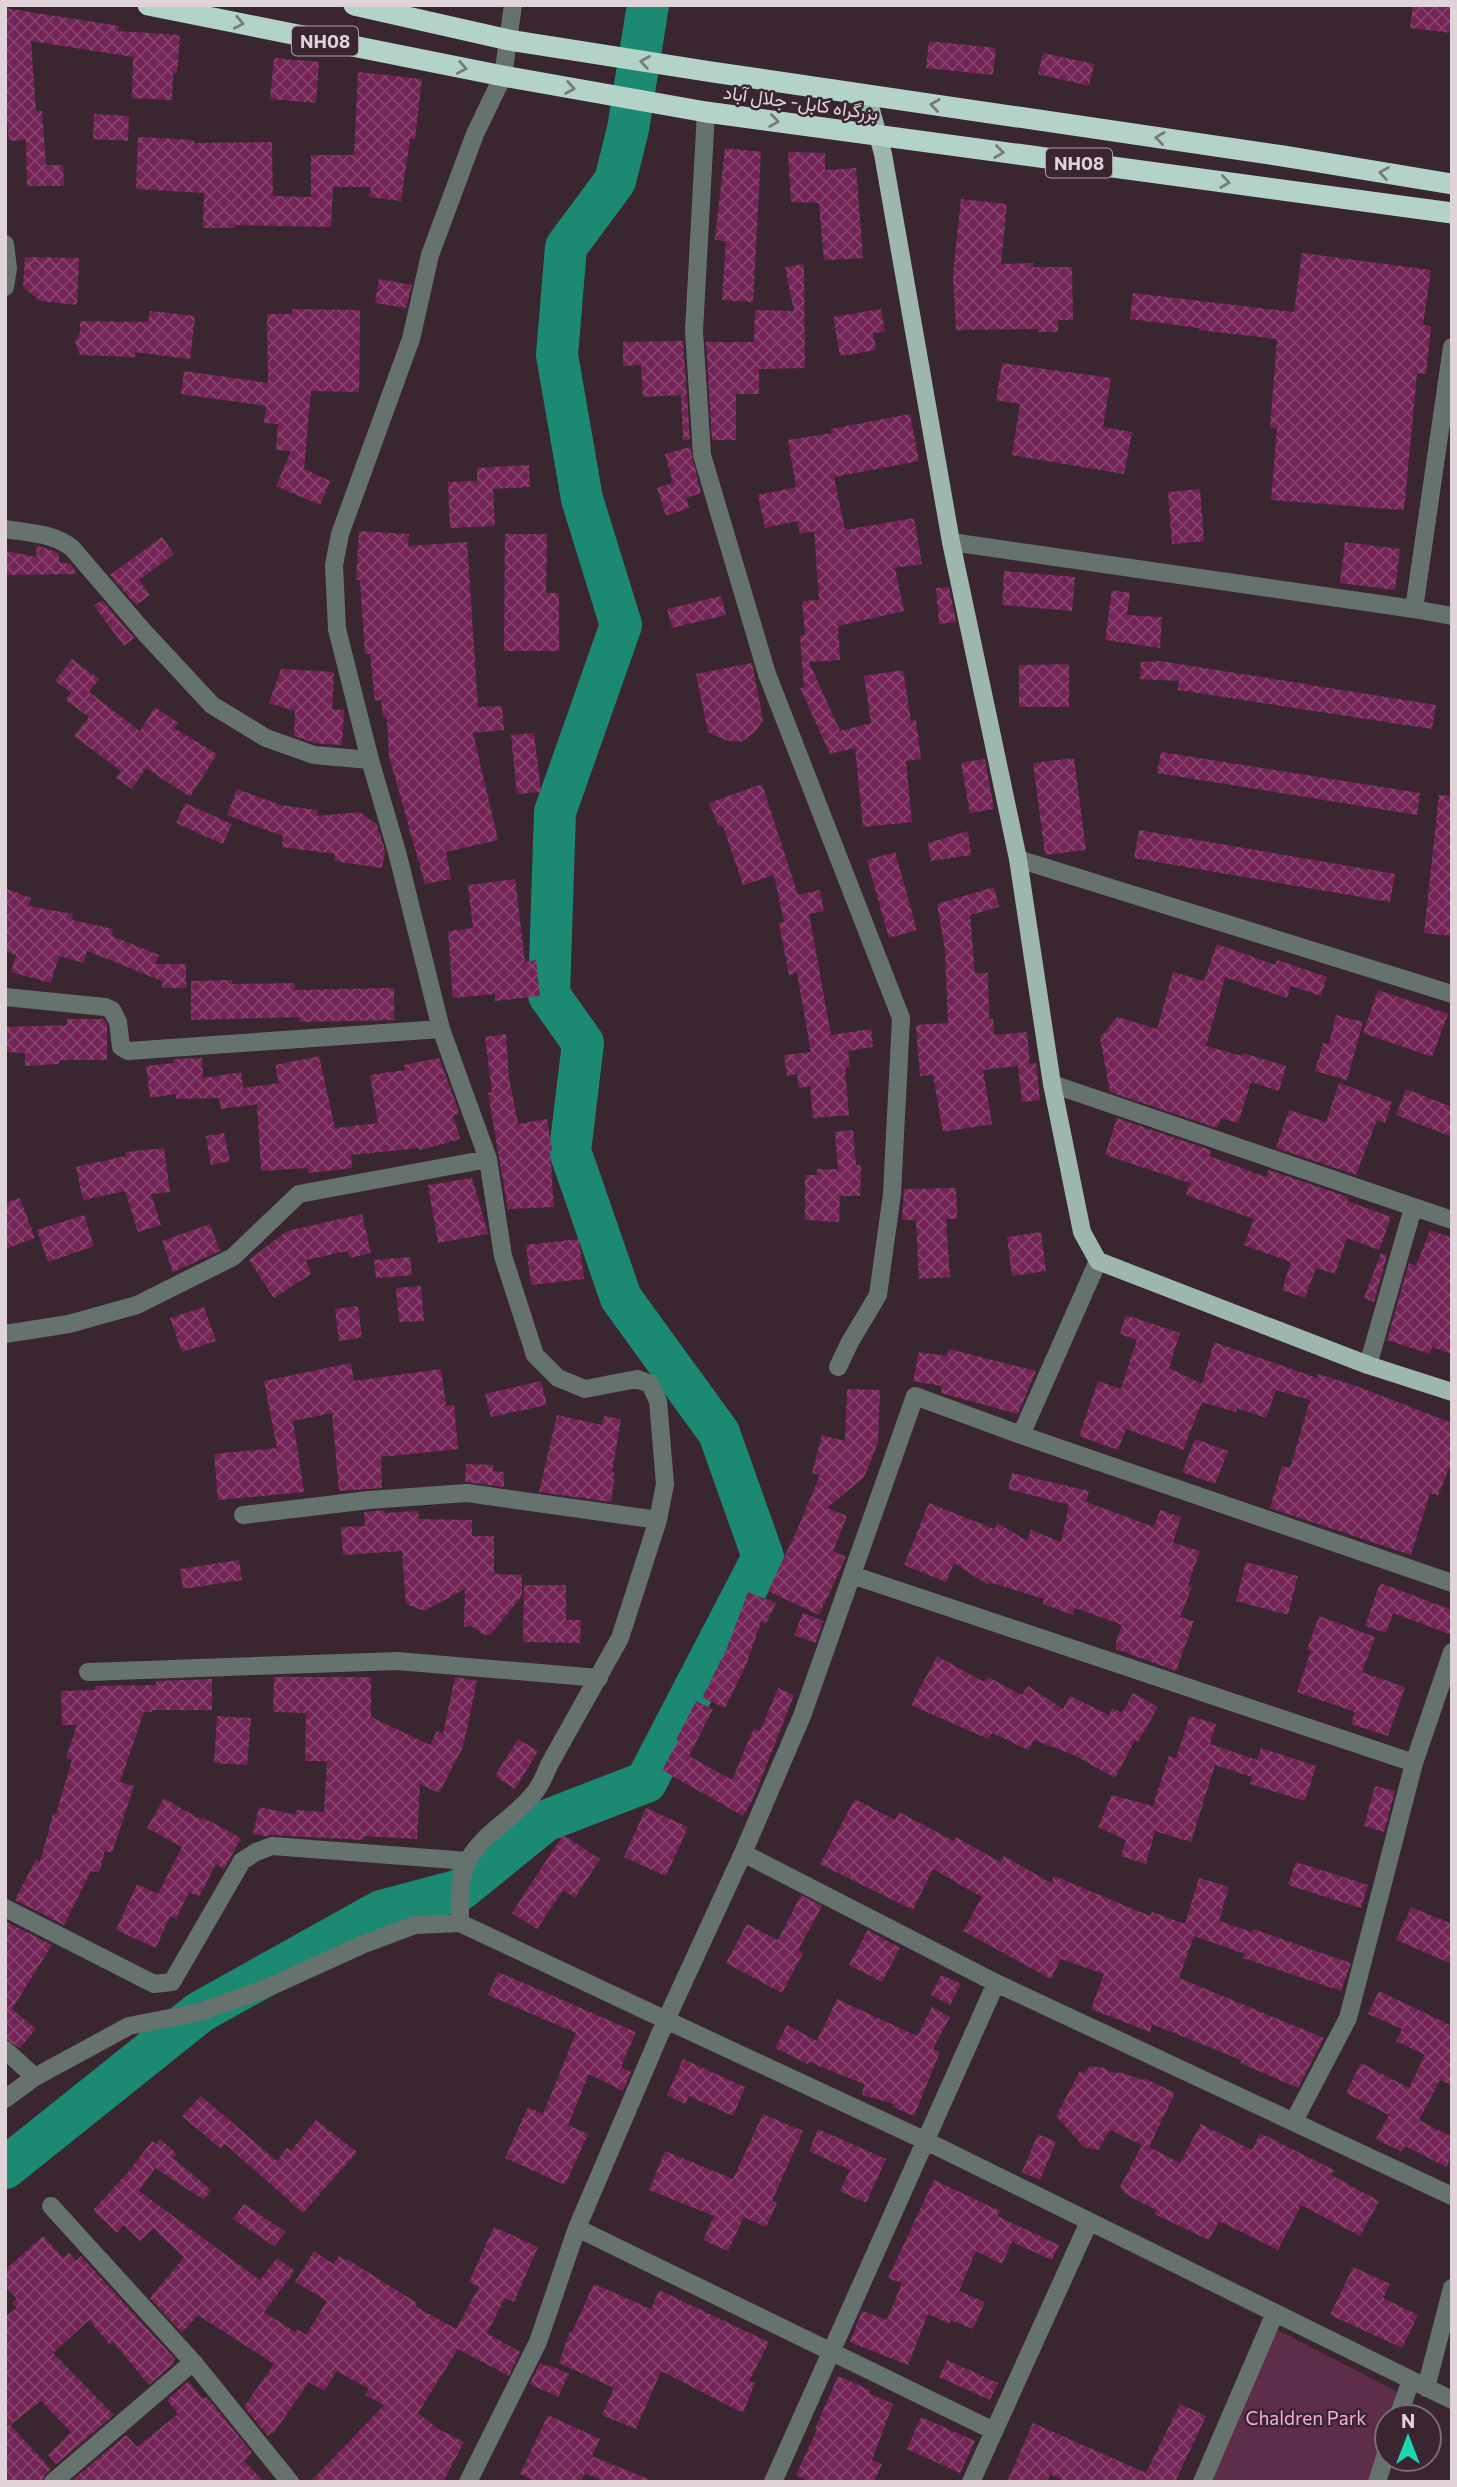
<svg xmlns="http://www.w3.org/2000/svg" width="1457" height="2487" font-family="Commissioner,Vazirmatn,sans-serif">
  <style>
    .green { fill: #5d2d49 }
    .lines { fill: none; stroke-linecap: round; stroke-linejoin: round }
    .river { stroke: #1c8972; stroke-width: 42 }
    .building { fill: url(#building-cross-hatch) }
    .minor { stroke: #66726e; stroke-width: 18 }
    .major { stroke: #9db7ae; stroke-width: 18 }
    .highway { stroke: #b3d2c8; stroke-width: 21 }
    .oneway { stroke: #767c7c }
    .labels { text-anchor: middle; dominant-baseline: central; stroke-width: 5; stroke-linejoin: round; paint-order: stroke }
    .shield { fill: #3a2631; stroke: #ae9fa7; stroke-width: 2 }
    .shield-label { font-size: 18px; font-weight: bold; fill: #e0d3d9 }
    .street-label { font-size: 19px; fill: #e0d3d9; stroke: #3a2631 }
    .park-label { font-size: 19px; fill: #f5afd5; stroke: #3a2631 }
  </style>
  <defs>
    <pattern id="building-cross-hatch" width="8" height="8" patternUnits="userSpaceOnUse" patternTransform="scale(1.75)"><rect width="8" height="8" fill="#732355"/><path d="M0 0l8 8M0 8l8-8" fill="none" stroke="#87426d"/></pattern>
  </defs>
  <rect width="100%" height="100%" fill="#3a2631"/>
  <path class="green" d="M1274,2328L1398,2392L1390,2417H1387V2426L1369,2482H1210Z"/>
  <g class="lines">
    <path class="river" d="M5,2168L200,2012L381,1911L460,1890L545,1821L646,1782L763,1557L719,1433L621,1298L570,1151L583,1043L549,995L555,812L621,625L582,499L557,355L566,247L615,181L628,129L648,5"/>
  </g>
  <path class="building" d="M1413,5H1452V33L1410,28Z
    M5,8L119,26L118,31L180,35L177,73H173L172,100L132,98L133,57L31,41L36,111H42L46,165H63L64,186H27L26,140L9,141L5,95Z
    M929,41L996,48L993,75L926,68Z
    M1043,53L1094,64L1089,86L1038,74Z
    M274,58L319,62L316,103L270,99Z
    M358,72L422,79L415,139H410L401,201L369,197L371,187H333L331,227L235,225L234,228H203L204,193L136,189L138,137L194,140V143L272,142L273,196L311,197V155H354Z
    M94,114L129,116L128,141L93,139Z
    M725,148L761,152L753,302L722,300L726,241L715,240Z
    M788,152L825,153V170L856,168L863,258L824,260L819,203L791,202Z
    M961,199L1007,204L1001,264L1033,263V267H1072L1073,320H1058V332H1038V329L956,330L953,274Z
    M1302,253L1431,270L1423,325L1431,326L1426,374L1417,373L1404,510L1271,500L1277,429L1270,428L1277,339L1199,330V328L1130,319L1133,293L1294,312Z
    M25,257L79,258L77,305L40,301L23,287Z
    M804,264L805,368L759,369V394H736V440H712L706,342H754L755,310L794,311L785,267Z
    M379,279L412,285L406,308L375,303Z
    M292,309L360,310L359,392L311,391L304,469L330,481L320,505L276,486L291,451L276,450L278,424L264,423L266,406L181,394L184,371L268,383L267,314H292Z
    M881,309L885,332L873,333L876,350L840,356L833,317Z
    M150,311L195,316L190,359L135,352V357L80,355L75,342L80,332V321L148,322Z
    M683,341L690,440H683L681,395L643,397L641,365L623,366V342Z
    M1002,363L1111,378L1103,427L1132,432L1124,474L1012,455L1020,404L996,400Z
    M910,414L919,461L834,477L845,530L914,518L922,564L895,568L904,611L838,626L840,660L809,662L840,731L871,723L864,676L903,670L911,721L916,720L921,759L906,761L912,822L863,827L855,748L830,754L800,688L804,687L800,636L805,635L802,601L819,600L814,531L800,534L797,521L765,528L758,495L796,487L788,440L832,433L831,429Z
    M690,447L701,493L686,498L689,508L666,516L657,488L673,483L665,454Z
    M529,465L530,487L493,489L495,526L450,528L448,482L477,481V468Z
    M1200,489L1204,541L1172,544L1168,492Z
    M359,531L409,534L408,546L467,542L478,707L502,706L504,730L473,733L498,840L446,852L451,879L425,884L389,756L387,718H383L381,700L375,701L370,654H365L360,580H356Z
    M505,534H547L546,593H559V651H504Z
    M162,537L174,554L139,580L150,595L136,605L110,575Z
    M1345,542L1400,549L1395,590L1340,583Z
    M36,545L59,553V562L71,564L77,574L5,575V551L37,557Z
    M1004,571L1075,577L1072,611L1002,605Z
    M949,587L956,622L939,624L936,588Z
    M1112,590L1130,593L1127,615L1162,617L1160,648L1105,640Z
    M721,596L726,615L672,628L667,609Z
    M102,600L134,638L124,646L94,606Z
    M72,659L99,679L89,692L140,731L155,707L178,723L174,728L217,754L190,797L146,768L132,789L116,778L121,771L74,736L89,717L66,700L71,692L55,681Z
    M1160,661L1436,705L1432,729L1178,690L1179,681L1140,679L1141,662Z
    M752,663L763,720L755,732L741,742L725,740L708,732L696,674Z
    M1069,664V707H1019V665Z
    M281,669L334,672L332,709L344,710L342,745L315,743L294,736L295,711L269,703Z
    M534,733L541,792L517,794L511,735Z
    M1161,752L1420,793L1417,815L1157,773Z
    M1074,758L1086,850L1045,855L1033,763Z
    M985,759L994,809L970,813L961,763Z
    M762,784L798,895L820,890L824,911L809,914L831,1035L871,1029L873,1047L848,1051L850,1067L845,1068L849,1115L813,1118L810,1086L799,1088L797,1074L787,1076L784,1055L811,1052L797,973L789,975L779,923L784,922L774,875L743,885L723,826L719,827L709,803Z
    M237,789L280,805L318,810L317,816L360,812L377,825L385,850L382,868L334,861L335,854L282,847L283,836L227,815Z
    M1439,795L1452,796V936L1424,933Z
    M185,803L232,824L223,844L176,823Z
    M1139,830L1395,874L1390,902L1134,858Z
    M968,831L971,855L931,861L928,843Z
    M895,852L917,930L889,938L867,860Z
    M515,879L525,962L536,960L540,996L495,1001V994L453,998L448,931L473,928L468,885Z
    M994,887L999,907L970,915L975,973H988L989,1019H993L994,1035L1027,1032L1030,1064L1036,1063L1040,1100L1022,1102L1018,1066L983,1070L992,1124L943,1132L933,1075L920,1076L916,1025L948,1023L945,950L937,904Z
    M5,888L31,898L29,906L73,914L72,920L113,929L112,936L159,955L155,964H186V988H162V981L87,951L84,963L59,956L51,983L11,972L16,955L5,951Z
    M1217,944L1275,965L1277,960L1327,977L1321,996L1291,986L1287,998L1225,977L1206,1046L1242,1056L1243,1053L1286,1066L1279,1091L1251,1082L1238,1123L1221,1118L1217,1128L1110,1092L1100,1038L1117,1017L1157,1029L1173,972L1204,981Z
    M232,980V984L295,983V990L394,988V1020L300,1022V1017L191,1020V981Z
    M1378,990L1448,1014L1432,1057L1363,1033Z
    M1336,1015L1363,1022L1347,1080L1315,1071L1323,1043L1329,1044Z
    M67,1019H104L107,1024V1060H59V1064L25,1066V1053L5,1052V1027L67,1025Z
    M506,1034L509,1078L518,1124L547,1119L552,1151H550L554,1207L508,1209L488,1093L492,1092L485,1037Z
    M319,1056L335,1128L378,1123L370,1075L405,1070L404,1065L439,1058L458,1109L459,1114L453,1115L460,1139L420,1150L419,1148L351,1155L352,1168L308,1173V1168L261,1171L257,1104L221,1109L219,1098L176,1099L175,1094L150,1098L146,1066L174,1063V1059L202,1058L203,1078L241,1072L243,1088L279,1083L275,1065Z
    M1339,1083L1392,1102L1385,1123L1377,1120L1356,1175L1276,1148L1289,1110L1326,1122Z
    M1406,1089L1452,1107V1137L1396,1115Z
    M1117,1118L1211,1150L1209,1156L1266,1177L1269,1170L1348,1197L1347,1201L1391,1217L1379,1250L1347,1238L1335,1274L1316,1268L1305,1298L1282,1290L1291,1262L1244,1245L1254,1219L1186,1195L1190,1183L1105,1155Z
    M853,1130L856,1165H861L860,1196H840L839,1222L805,1220V1175H817V1169H838L835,1132Z
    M224,1133L230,1161L211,1165L206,1136Z
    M164,1148L170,1192L151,1194L161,1225L138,1232L125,1191L83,1200L76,1167L126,1156V1152Z
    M472,1178L488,1234L438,1243L428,1185Z
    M956,1188L957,1219H946L950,1277L919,1279L916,1220H902L904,1189Z
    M20,1198L35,1238L5,1249V1203Z
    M362,1214L371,1253L350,1258L348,1251L306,1260L311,1274L274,1298L249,1260L287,1231Z
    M84,1215L94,1246L48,1262L37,1230Z
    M210,1224L220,1251L173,1272L162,1241Z
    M1430,1230L1452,1238V1354L1432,1347L1430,1354L1387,1340L1409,1263L1416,1266Z
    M1041,1232L1046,1271L1012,1276L1007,1237Z
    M579,1239L584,1279L531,1285L526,1245Z
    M1381,1253L1387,1256L1374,1302L1364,1298Z
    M410,1257L412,1275L376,1278L374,1260Z
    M421,1286L424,1321L399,1322L396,1288Z
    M358,1306L362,1337L339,1341L335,1309Z
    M204,1307L216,1341L182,1352L170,1318Z
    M1126,1315L1180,1333L1169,1368L1202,1384L1214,1342L1317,1378L1318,1374L1356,1386L1452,1423V1461L1438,1496L1430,1493L1411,1555L1270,1508L1282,1466L1290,1468L1310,1400L1276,1390L1266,1418L1237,1408L1236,1412L1202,1402L1183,1450L1126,1429L1118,1450L1079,1436L1098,1381L1121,1389L1137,1340L1120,1334Z
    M949,1349L1036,1371L1018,1414L941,1393L942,1386L913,1381L919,1352L947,1356Z
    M351,1363L354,1381L441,1369L446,1406L454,1405L458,1449L381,1457L382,1488L339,1491L332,1413L293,1421L304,1492L218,1500L214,1454L277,1448L264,1381Z
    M541,1381L547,1405L491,1417L485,1394Z
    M847,1389L880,1390L878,1443L864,1477L827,1508L847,1516L833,1551L846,1557L819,1615L768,1591L798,1528L820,1475L812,1473L822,1435L845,1441Z
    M557,1415L602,1425L604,1416L621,1419L612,1472L615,1473L611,1502L539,1492Z
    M1195,1439L1228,1451L1215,1484L1182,1472Z
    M466,1464L493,1465V1471L504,1472V1487L465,1482Z
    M1012,1473L1089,1491L1086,1502L1154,1527L1160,1510L1181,1517L1173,1543L1200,1551L1188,1585L1192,1587L1180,1617L1194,1621L1176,1671L1116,1649V1642L1122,1625L1075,1608L1073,1615L1043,1604L1044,1599L989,1582L988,1585L954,1563L946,1582L904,1565L929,1503L994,1529L998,1523L1027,1541L1031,1530L1061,1542L1069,1505L1008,1489Z
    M384,1510V1513L418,1511L419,1519L472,1520V1536H494V1574L522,1575V1596L491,1634L484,1635L471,1626L464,1627L465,1589L424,1611L406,1604L402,1551L343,1555L341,1527L365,1526L364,1512Z
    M239,1560L242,1580L183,1589L180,1569Z
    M1246,1562L1298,1576L1288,1615L1236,1601Z
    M1380,1583L1452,1610V1635L1393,1613L1386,1633L1365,1626Z
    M524,1585H566V1620H581L580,1643L523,1642Z
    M748,1592L776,1603L766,1624L761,1622L746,1665L725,1708L702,1698L727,1648Z
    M803,1613L823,1621L816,1643L794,1635Z
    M1319,1616L1375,1637L1362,1672L1405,1687L1388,1736L1351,1724L1355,1712L1297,1692L1311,1651L1307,1650Z
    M937,1656L984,1682L988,1677L1022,1695L1028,1686L1063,1709L1070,1696L1109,1715L1112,1708L1122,1713L1133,1693L1158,1707L1138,1742L1135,1740L1115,1778L1074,1755L1034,1740L1028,1750L992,1733L988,1739L911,1705Z
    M274,1677H371V1717L430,1745L437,1731L443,1734L455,1677L477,1681L463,1747L439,1793L420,1784L417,1839L364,1836V1840L273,1835L265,1836L253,1834L259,1807L296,1815V1810L324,1812L327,1761H305L306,1713L273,1712Z
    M212,1679V1710H152V1712H144L120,1782L134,1786L112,1853L105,1851L99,1873L91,1871L64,1925L15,1900L36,1859L40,1862L53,1814H56L72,1760L66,1758L77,1725H62L61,1691L95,1690V1686L156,1685V1681Z
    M778,1688L794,1695L753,1799L743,1816L662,1770L678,1741L676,1740L696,1701L713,1709L689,1756L732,1780L754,1728L760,1731Z
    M217,1716L251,1718L247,1765L214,1763Z
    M1190,1716L1216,1724L1210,1744L1257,1760L1261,1748L1316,1766L1305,1801L1250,1784L1252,1777L1215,1765L1191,1842L1155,1831L1146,1864L1121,1856L1126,1840L1098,1827L1112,1795L1153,1806L1169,1756L1176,1758Z
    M518,1739L538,1751L515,1789L495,1776Z
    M1375,1786L1395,1791L1384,1832L1364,1826Z
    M164,1798L201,1820L202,1817L241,1838L224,1869L216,1864L199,1897L189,1892L176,1919L170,1916L156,1948L116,1930L137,1884L158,1894L182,1847L147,1828Z
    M855,1799L895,1820L899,1812L954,1841L956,1837L1000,1862L1004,1856L1051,1883L1054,1876L1150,1916L1152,1912L1185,1924L1199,1878L1229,1887L1219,1921L1252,1932L1253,1929L1351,1963L1341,1991L1243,1958L1245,1954L1194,1936L1179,1978L1324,2038L1298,2088L1240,2063L1241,2060L1152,2024L1150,2032L1091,2009L1104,1974L1061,1959L1051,1979L963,1931L982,1897L933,1869L913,1910L820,1864Z
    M646,1808L688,1827L666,1876L624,1857Z
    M563,1835L600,1859L575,1898L563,1890L537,1929L512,1913Z
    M1296,1862L1368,1885L1361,1908L1288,1885Z
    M801,1895L822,1906L798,1950L803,1953L782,1993L726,1963L747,1924L778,1940Z
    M1411,1907L1452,1924V1964L1396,1940Z
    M5,1921L52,1945L12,2009L36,2029L20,2048L5,2039Z
    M868,1930L900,1948L882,1982L849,1965Z
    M498,1972L636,2032L621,2067L631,2072L623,2091L589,2074L568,2125L588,2134L565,2185L505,2158L528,2107L543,2114L576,2033L488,1995Z
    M941,1975L961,1984L950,2005L931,1995Z
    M1379,1991L1452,2026V2086L1440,2080L1419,2120L1452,2137V2156L1446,2167L1405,2146L1402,2152L1376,2139L1389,2115L1346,2093L1361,2063L1409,2088L1425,2055L1396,2041L1402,2029L1368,2014Z
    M837,1999L917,2036L932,2007L950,2017L933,2049L940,2052L914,2116L893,2107L895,2104L862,2095L864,2084L809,2062L808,2064L775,2048L787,2025L817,2041Z
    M683,2059L745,2087L733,2116L689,2096L685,2104L667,2095Z
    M1090,2066L1105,2068L1108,2072L1122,2073L1143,2080L1144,2078L1175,2093L1149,2147L1180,2163L1201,2124L1252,2150L1260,2133L1334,2170L1331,2175L1379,2201L1360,2236L1301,2205L1278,2250L1219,2221L1209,2240L1154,2214L1156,2210L1127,2195L1120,2187L1142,2145L1110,2130L1098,2150L1084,2147L1056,2116L1080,2071L1085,2073Z
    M201,2096L277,2161L287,2148L291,2151L316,2120L357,2152L303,2213L225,2144L221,2149L182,2116Z
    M763,2114L803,2131L772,2201L777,2203L766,2227L744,2217L728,2251L703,2240L714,2216L649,2190L665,2151L733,2179Z
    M818,2129L886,2159L866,2203L840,2191L850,2170L809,2151Z
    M1038,2134L1056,2142L1040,2180L1022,2172Z
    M160,2139L177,2154L173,2158L211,2190L204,2200L155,2168L139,2191L260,2280L277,2258L295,2271L264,2312L295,2332L297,2329L306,2335L327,2301L295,2282L314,2251L333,2264L339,2256L346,2261L347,2259L417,2303L415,2306L456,2329L479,2287L469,2282L494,2227L538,2247L514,2302L505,2298L487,2333L520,2352L509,2376L458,2349L418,2413L438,2429L464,2442L443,2482H310L384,2405L365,2395L369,2389L337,2371L324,2391L309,2382L273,2434L271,2433L268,2436L244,2407L274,2364L198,2315L182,2333L150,2298L184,2257L153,2228L140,2241L124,2225L117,2233L93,2210L129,2171L152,2141L156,2144Z
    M934,2180L1000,2211L997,2216L1059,2245L1052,2260L1012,2242L1002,2264L976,2251L959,2291L985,2302L973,2329L951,2320L949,2324L928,2314L908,2365L850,2342L862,2311L887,2320L902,2283L888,2278Z
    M244,2204L286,2232L274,2246L233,2219Z
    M43,2236L63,2258L69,2253L76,2261L81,2256L175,2359L173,2361L174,2363L149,2385L113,2342L110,2345L89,2320L53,2353L114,2415L56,2464L48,2455L71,2432L41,2401L10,2425L51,2469L45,2474L42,2482H5V2317L17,2308L12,2303L17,2299L5,2286V2270Z
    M1353,2267L1390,2284L1383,2298L1418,2315L1402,2348L1330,2315Z
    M594,2284L651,2309L659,2290L769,2342L749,2381L755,2383L743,2413L661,2371L636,2429L602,2415L614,2388L559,2363L570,2331L572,2332Z
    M947,2360L998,2383L990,2400L939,2377Z
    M540,2363L548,2367L549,2365L569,2374L558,2397L530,2384Z
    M838,2376L870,2390L869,2393L893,2404L872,2460L882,2464L874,2482H810L796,2475L817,2430L815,2429Z
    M188,2381L203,2399L207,2397L252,2453L244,2461L264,2482L71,2481L126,2435L137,2447L178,2414L167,2400Z
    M1180,2404L1206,2416L1175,2482H1067L1050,2474L1047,2482H1007L1033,2423L1146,2473Z
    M548,2415L600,2439L592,2456L655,2482H606L585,2473L581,2482H537L520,2474Z
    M921,2417L975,2441L960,2473L907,2449Z"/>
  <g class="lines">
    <path class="minor" d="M706,112L694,331L702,455L767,674L901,1018L892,1194L878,1295L850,1342L838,1367
      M5,244L8,268L5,287
      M5,529C29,533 53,533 72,548L145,633L212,705L266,738L314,755L370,760
      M951,542L1414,609L1452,616
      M1414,609L1452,347
      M1018,859L1452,994
      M5,997L105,1007L112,1010L118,1022L121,1047L128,1051L441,1029
      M1052,1084L1452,1220
      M5,1334L69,1324L137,1305L233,1257L299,1194L488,1159
      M1368,1365L1413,1208
      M1021,1435L1452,1583
      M243,1515L369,1500L467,1493L658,1520
      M852,1575L1414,1763
      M88,1672L397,1661L599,1678
      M743,1853L996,1983L1452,2196
      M5,1908L154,1984L172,1982L242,1861L256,1852L272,1846L468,1861
      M460,1923C460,1903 458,1877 469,1859C484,1833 511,1820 530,1798C539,1789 544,1777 549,1765L620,1638L658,1520L665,1484L658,1401L650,1384L637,1379L585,1389L558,1378L535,1355L503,1256L488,1159L441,1029L397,852L370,760L337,629L334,565L340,534L411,339L430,255L475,134L503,76L513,5
      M5,2050L35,2077
      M5,2099L35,2077L129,2026L200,2012L267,1988L364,1944L415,1925L460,1923L666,2020L743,1853L802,1716L915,1396L1021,1435L1098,1261
      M1294,2121L1348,2018L1414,1763L1452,1652
      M51,2206L193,2362L290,2482
      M577,2228L994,2431
      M1426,2388L1452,2288
      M1398,2417L1411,2380
      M53,2482L193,2362
      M468,2482L538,2342L577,2228L666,2020L926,2141L1452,2400
      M773,2482L996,1983
      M971,2482L1089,2222
      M1202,2482L1275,2313
      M1377,2482L1387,2451"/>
    <path class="major" d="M867,95L883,154L951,542L1018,859L1052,1084L1082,1232L1098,1261L1368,1365L1452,1392"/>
    <path class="highway" d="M148,5L503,76L706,112L1452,213
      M354,5L509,40L712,72L1283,156L1452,184"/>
  </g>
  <defs><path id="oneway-chevron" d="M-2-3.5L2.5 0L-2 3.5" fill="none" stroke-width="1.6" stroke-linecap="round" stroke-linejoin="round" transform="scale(1.75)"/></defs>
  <g class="oneway">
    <use href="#oneway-chevron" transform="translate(239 23) rotate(11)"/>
    <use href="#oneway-chevron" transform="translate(645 62) rotate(-171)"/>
    <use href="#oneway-chevron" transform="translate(462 68) rotate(11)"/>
    <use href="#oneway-chevron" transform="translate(570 88) rotate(10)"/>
    <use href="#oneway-chevron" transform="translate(935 105) rotate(-172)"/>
    <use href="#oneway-chevron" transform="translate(774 121) rotate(8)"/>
    <use href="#oneway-chevron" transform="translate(1160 138) rotate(-172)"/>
    <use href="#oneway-chevron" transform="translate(999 152) rotate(8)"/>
    <use href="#oneway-chevron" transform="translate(1384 173) rotate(-170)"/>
    <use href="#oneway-chevron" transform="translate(1225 182) rotate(8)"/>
  </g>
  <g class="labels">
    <g class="shield">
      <rect x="292" y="26.5" width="66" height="29" rx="5"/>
      <rect x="1046" y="148.5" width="66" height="29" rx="5"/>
    </g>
    <g class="shield-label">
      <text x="325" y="41">NH08</text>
      <text x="1079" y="163">NH08</text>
    </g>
    <g class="street-label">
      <text transform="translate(801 102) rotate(8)">بزرگراه کابل- جلال آباد</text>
    </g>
    <g class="park-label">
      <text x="1306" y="2417">Chaldren Park</text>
    </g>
  </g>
  <rect width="1457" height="2487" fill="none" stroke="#e0d3d9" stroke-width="14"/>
  <g transform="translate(1408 2438)"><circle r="33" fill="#3a2631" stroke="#7c6b74" stroke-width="2"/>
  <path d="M0-5L12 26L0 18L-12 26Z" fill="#1dd5b1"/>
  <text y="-10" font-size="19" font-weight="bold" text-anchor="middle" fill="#e0d3d9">N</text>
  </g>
</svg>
